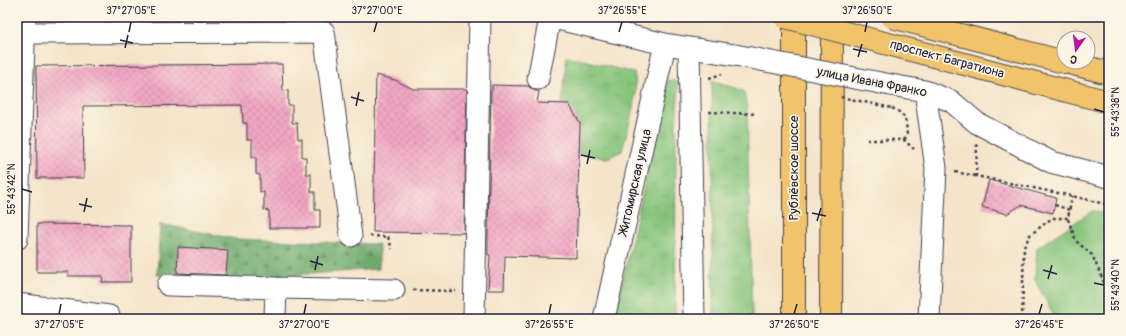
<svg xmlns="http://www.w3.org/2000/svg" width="1126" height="336" font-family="Pangolin,sans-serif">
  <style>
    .grass { fill: url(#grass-tufts); stroke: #54745c }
    .forest { fill: url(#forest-firs); stroke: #486654 }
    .park { fill: #87c57c; stroke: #54745c }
    .building { fill: url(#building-cross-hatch) }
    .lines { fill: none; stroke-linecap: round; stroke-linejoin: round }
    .minor-casing { stroke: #423f50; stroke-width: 23 }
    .major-casing { stroke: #423f50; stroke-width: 24 }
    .path { stroke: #423f50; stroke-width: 2.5; stroke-dasharray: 3 3; stroke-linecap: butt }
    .minor { stroke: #fff; stroke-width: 21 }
    .major { stroke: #f1c36a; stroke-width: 22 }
    .minor-bridge-casing { stroke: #423f50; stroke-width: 23; stroke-linecap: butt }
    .major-bridge-casing { stroke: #423f50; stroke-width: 24; stroke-linecap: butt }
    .path-bridge { stroke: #423f50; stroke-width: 2.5; stroke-dasharray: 3 3; stroke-linecap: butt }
    .minor-bridge { stroke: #fff; stroke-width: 21 }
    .major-bridge { stroke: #f1c36a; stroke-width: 22 }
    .ticks { fill: none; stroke: #22223b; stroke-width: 1.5 }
    .labels { text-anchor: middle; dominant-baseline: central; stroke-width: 3.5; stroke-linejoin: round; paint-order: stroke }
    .street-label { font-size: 13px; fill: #22223b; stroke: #fcf5e5 }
    .neatline { fill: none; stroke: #22223b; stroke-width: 1.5 }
    .ticks-label { font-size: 10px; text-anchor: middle; fill: #22223b }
  </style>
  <defs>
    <pattern id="grass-tufts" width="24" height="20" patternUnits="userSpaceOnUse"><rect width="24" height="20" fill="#87c57c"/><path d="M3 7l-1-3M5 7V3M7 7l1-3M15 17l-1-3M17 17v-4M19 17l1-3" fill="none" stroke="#74a96c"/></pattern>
    <pattern id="forest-firs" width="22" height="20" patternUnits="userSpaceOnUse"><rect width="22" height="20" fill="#6daa6c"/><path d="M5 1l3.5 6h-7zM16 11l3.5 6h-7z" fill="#598a5a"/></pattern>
    <pattern id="building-cross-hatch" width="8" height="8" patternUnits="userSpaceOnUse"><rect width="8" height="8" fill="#f2a7c4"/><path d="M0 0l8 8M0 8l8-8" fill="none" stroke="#cf8fa9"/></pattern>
  </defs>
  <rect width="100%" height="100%" fill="#fcf5e5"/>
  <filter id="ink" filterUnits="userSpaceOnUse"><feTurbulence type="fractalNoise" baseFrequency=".025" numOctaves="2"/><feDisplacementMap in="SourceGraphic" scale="8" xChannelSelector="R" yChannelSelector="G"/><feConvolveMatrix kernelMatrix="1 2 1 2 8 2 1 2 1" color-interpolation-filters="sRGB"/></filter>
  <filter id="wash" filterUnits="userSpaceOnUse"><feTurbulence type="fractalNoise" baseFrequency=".012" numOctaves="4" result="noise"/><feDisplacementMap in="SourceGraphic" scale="16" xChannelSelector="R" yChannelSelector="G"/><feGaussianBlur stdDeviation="0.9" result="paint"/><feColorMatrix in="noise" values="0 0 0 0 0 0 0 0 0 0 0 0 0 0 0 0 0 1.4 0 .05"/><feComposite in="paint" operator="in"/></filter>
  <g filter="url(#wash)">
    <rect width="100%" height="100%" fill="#f4e4c9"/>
    <path class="grass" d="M567,56L634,73C640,94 627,130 622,151L607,158L579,154L580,123L569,104H562Z
      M668,80L679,82L676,126L675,319H612L619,298Z
      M712,80L744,91L747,110L752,319H713Z"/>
    <path class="forest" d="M160,224L236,239L379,244V269L226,280L227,250L178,248L177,277L157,275Z"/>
    <path class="park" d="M1092,211L1109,213V319H1056L1035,280L1037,248Z"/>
    <g id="blocks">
      <path class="building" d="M282,64L283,91L288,90V105H292V123H297L298,139H302V157H306V174H311V192H315V210H320V228H269V211L264,210V192H260V175L256,174V157H252V140H247V123H243L242,105L83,106L84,178H37L36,66Z
        M376,75L395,80L413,89H467L464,233L373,232Z
        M492,85L528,86L535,91H539L537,103L569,104L580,123L576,258L505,256L504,290H488L490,255H488V234L491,90H492Z
        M989,180L1056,198L1053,213L1021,205L1007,214L982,207Z
        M37,224L131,225V282H102L103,276H68V272H37Z
        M178,247L228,250L226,275L177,273Z"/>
    </g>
  </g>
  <g filter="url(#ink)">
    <use href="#blocks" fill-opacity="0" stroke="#423f50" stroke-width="1"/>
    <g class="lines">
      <defs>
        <path id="minor" d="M549,17L665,44L735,55
          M24,33L324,32L351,236
          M689,48L694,319
          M538,79L550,18
          M891,85L925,91L951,101L977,123L1051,162L1109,177
          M925,91L936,168L929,319
          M17,239L25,17
          M168,285L276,288
          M17,304L109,316
          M275,319L276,288L394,290
          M474,319L480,17
          M604,319L665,44"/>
        <path id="major" d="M794,17V319
          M1066,62L1109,73
          M831,319L832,17"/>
      </defs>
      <use href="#minor" class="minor-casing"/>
      <use href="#major" class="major-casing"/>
      <path class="path" d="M709,78L722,74
        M892,108C907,115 906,120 907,136L904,140
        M709,112L757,114
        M867,140H904L914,149
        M977,144L976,176L1072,196L1109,205
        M955,172L976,176
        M1055,205L1070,210
        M1068,219L1076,241L1092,255L1109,294
        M370,236L388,237L392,249
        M413,290L456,291
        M493,316L507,319
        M1022,319L1024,247L1030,235L1052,218H1068L1072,196"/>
      <use href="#minor" class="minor"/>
      <use href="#major" class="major"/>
      <defs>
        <path id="minor-bridge" d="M735,55L891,85"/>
        <path id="major-bridge" d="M785,17L1109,102
          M892,17L1064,62"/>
      </defs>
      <use href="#minor-bridge" class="minor-bridge-casing"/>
      <use href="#major-bridge" class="major-bridge-casing"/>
      <path class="path-bridge" d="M841,97L892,108"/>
      <use href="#minor-bridge" class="minor-bridge"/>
      <use href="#major-bridge" class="major-bridge"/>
    </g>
  </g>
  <path class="ticks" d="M129,32L131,22M374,32L377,22M619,32L622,22M865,32L867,22M120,40L133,43M125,48L128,35M853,49L867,52M858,57L862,44M351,97L364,101M356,106L359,92M1094,109L1104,112M581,155L595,158M587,164L590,150M22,189L32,192M79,204L92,207M84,212L87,198M812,213L826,216M817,221L821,208M310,261L323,265M315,270L318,256M1043,270L1057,274M1048,279L1052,265M1094,283L1104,285M59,314L61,304M304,314L306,304M549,314L551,304M794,314L797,304M1039,314L1042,304"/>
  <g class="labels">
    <g class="street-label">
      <text transform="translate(947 59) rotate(15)">проспект Багратиона</text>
      <text transform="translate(872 82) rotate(11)">улица Ивана Франко</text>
      <text transform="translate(794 168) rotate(-90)">Рублёвское шоссе</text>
      <text transform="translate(635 182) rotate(-77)">Житомирская улица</text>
    </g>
  </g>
  <rect width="1126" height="336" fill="none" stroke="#fcf5e5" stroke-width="44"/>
  <g transform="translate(1076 50) rotate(194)"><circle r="19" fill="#fcf5e5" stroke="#a5a1a1"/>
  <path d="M0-3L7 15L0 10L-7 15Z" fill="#b5179e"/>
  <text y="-6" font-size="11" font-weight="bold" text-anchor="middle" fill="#22223b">С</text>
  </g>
  <rect x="22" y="22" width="1082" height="292" class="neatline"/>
  <g class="ticks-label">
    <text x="131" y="14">37°27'05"E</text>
    <text x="377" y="14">37°27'00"E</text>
    <text x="622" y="14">37°26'55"E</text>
    <text x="867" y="14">37°26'50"E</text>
    <text transform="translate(1115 112) rotate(-90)" y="4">55°43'38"N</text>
    <text transform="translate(11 189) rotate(-90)" y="4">55°43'42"N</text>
    <text transform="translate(1115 285) rotate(-90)" y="4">55°43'40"N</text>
    <text x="59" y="328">37°27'05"E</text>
    <text x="304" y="328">37°27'00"E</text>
    <text x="549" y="328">37°26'55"E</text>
    <text x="794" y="328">37°26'50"E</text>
    <text x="1039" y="328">37°26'45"E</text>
  </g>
</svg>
